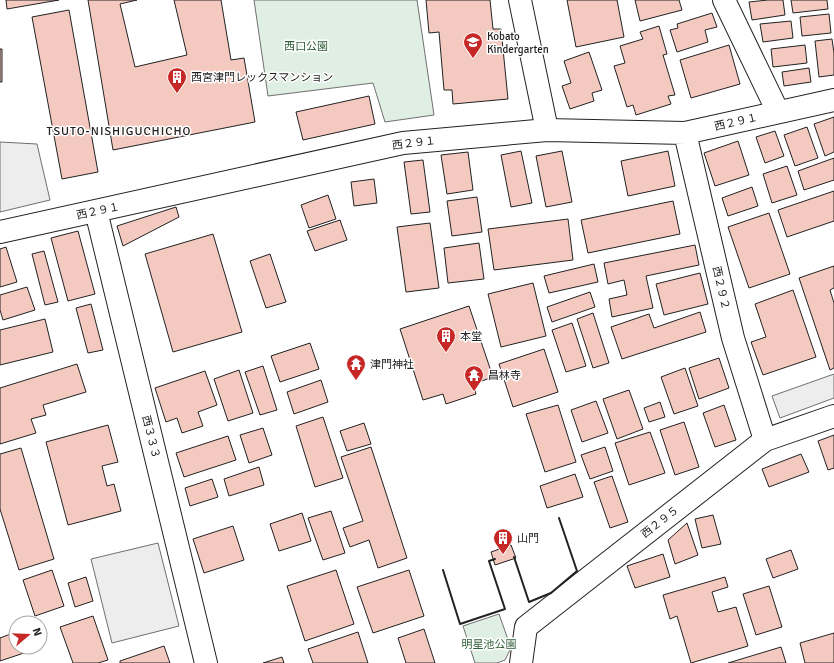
<svg xmlns="http://www.w3.org/2000/svg" width="834" height="663" font-family="Signika,'Noto Sans JP',sans-serif">
  <style>
    .green { fill: #e0efe3; stroke: #6f6f6f }
    .parking { fill: #ededed; stroke: #6f6f6f }
    .building { fill: #f3c9c0; stroke: #222 }
    .lines { fill: none; stroke-linecap: round; stroke-linejoin: round }
    .minor-casing { stroke: #222; stroke-width: 24 }
    .minor { stroke: #fff; stroke-width: 22 }
    .wall { stroke: #222; stroke-width: 2 }
    .labels { text-anchor: middle; dominant-baseline: central; stroke-width: 3; stroke-linejoin: round; paint-order: stroke }
    .poi-label { font-size: 11px; fill: #222; stroke: #fff; text-anchor: start }
    .park-label { font-size: 11px; fill: #2f5e38; stroke: #fff }
    .street-label { font-size: 11px; fill: #222; stroke: #fff }
    .neighbourhood-label { font-size: 12px; letter-spacing: 1px; fill: #222; stroke: #fff }
  </style>
  <rect width="100%" height="100%" fill="#fff"/>
  <path class="green" d="M254,0H417L434,115L385,122L373,83L268,96Z
    M499,614L511,648L505,660L497,663H475L463,626Z"/>
  <path class="parking" d="M0,142L37,144L50,200L0,212Z
    M834,374V398L780,418L772,396Z
    M158,543L179,626L112,643L91,559Z"/>
  <path class="building" d="M6,0H59L7,9Z
    M88,0H137L120,4L135,67L187,55L174,0H221L231,60L244,58L255,122L113,150Z
    M426,0H490L493,29H501L508,99L453,104L452,90H444L439,32L429,33Z
    M567,0H617L624,37L576,47Z
    M635,0H679L682,10L640,21Z
    M768,0H783L785,15L752,20L749,2Z
    M791,0H827L828,9L793,13Z
    M69,10L98,172L62,179L32,17Z
    M712,13L717,27L705,30L708,42L677,52L670,30L678,28L677,24Z
    M829,14L831,33L802,36L800,17Z
    M791,21L793,38L763,42L760,24Z
    M659,26L667,54L663,55L675,95L668,96L671,104L636,115L633,105L627,107L614,66L625,63L620,46L643,39L640,32Z
    M832,39L834,53V75L819,77L815,41Z
    M729,45L740,84L691,98L680,60Z
    M805,45L807,63L773,67L771,49Z
    M0,49H2V82H0Z
    M589,52L602,90L592,93L594,101L570,109L562,86L571,83L564,61Z
    M809,68L811,82L784,86L782,72Z
    M369,96L375,124L303,140L296,112Z
    M834,117V152L825,156L814,124Z
    M807,127L818,158L795,166L784,135Z
    M775,131L784,156L765,163L756,137Z
    M738,141L749,175L715,186L704,153Z
    M521,151L532,203L511,207L501,155Z
    M562,151L572,202L546,207L536,156Z
    M668,151L675,186L628,196L621,161Z
    M468,152L473,190L447,194L441,155Z
    M834,158V180L804,190L798,171Z
    M423,160L430,212L411,214L404,162Z
    M787,166L797,195L772,203L763,174Z
    M374,179L377,203L354,206L351,182Z
    M752,187L758,206L728,216L722,198Z
    M834,191V221L787,237L778,210Z
    M328,195L336,219L309,228L301,205Z
    M477,197L482,232L452,236L447,201Z
    M673,201L680,234L588,253L581,220Z
    M176,207L179,217L123,246L117,226Z
    M769,213L790,274L749,288L728,227Z
    M568,219L573,260L494,270L488,229Z
    M340,220L347,240L315,251L307,231Z
    M430,223L439,288L406,292L397,227Z
    M78,231L95,294L68,301L51,238Z
    M213,234L242,332L173,352L145,254Z
    M479,243L484,279L448,283L444,248Z
    M695,245L699,265L646,276L653,308L612,317L609,299L627,295L624,280L608,284L604,263Z
    M6,247L17,282L0,287V249Z
    M44,251L58,302L45,305L32,254Z
    M270,254L286,302L266,308L250,261Z
    M594,264L598,282L549,293L544,276Z
    M834,266V288L830,290L834,303V368L830,370L799,278Z
    M700,273L708,304L664,315L656,284Z
    M533,283L546,336L501,347L488,294Z
    M27,287L35,310L3,320L0,310V295Z
    M793,290L816,357L763,375L751,342L766,337L755,304Z
    M590,292L595,307L552,322L547,307Z
    M91,304L103,350L88,353L76,308Z
    M469,306L493,377L473,384L476,394L446,404L443,394L423,400L400,329Z
    M700,312L706,332L622,359L611,327L649,314L654,328Z
    M593,313L609,363L593,368L577,319Z
    M45,319L53,352L0,365V330Z
    M572,323L586,366L566,372L552,330Z
    M310,343L319,369L280,382L271,356Z
    M544,349L558,392L513,407L499,364Z
    M719,358L729,388L699,399L689,368Z
    M77,364L86,392L43,405L46,415L31,419L36,433L0,444V388Z
    M263,366L277,410L260,415L245,372Z
    M685,368L698,406L674,414L661,377Z
    M239,370L253,413L228,421L214,379Z
    M205,371L217,405L198,412L203,426L182,433L177,418L166,422L155,388Z
    M321,380L328,402L294,414L287,392Z
    M629,390L643,429L617,439L603,399Z
    M596,401L608,433L582,442L571,410Z
    M660,402L665,417L649,422L644,408Z
    M558,405L576,462L545,472L526,414Z
    M724,405L736,440L715,447L703,413Z
    M323,417L343,478L315,487L296,426Z
    M684,422L699,467L675,475L660,430Z
    M364,423L371,444L347,451L340,431Z
    M108,425L118,462L102,466L107,486L114,484L121,511L68,525L46,442Z
    M263,428L272,455L249,463L240,435Z
    M650,432L665,473L629,485L615,443Z
    M834,435V468L828,470L818,441Z
    M228,436L236,460L184,477L176,453Z
    M371,447L407,558L378,568L369,540L350,547L343,528L363,521L341,457Z
    M605,447L613,471L590,479L581,455Z
    M21,448L54,559L19,570L0,509V454Z
    M801,454L809,472L769,487L762,469Z
    M259,467L264,485L229,496L224,479Z
    M575,474L583,497L547,508L540,486Z
    M612,476L628,522L610,528L594,482Z
    M212,479L218,497L190,506L185,488Z
    M331,511L345,553L323,560L308,518Z
    M302,513L311,541L279,551L270,524Z
    M713,515L721,544L702,548L695,519Z
    M687,523L698,555L675,564L668,540Z
    M233,526L244,560L204,573L193,539Z
    M511,545L516,558L495,565L491,552Z
    M791,550L798,569L773,578L766,559Z
    M663,554L670,577L635,588L627,566Z
    M52,570L64,606L35,616L23,580Z
    M336,570L354,624L305,641L287,586Z
    M409,570L424,616L373,633L357,587Z
    M86,577L93,601L75,607L68,583Z
    M725,577L728,587L712,592L718,612L736,607L748,646L691,663L677,616L670,619L663,595Z
    M769,586L782,627L756,635L743,594Z
    M93,616L108,660L98,663H73L60,627Z
    M424,629L435,663H406L398,638Z
    M16,632V647H32L33,650L0,661V638Z
    M358,632L368,663H313L308,649Z
    M834,633V663H805L800,643Z
    M164,646L170,663H120V661Z
    M781,647L786,663H728Z
    M282,657L284,663H263Z"/>
  <g class="lines">
    <defs>
      <path id="minor" d="M520,0L547,130
        M724,0L778,112
        M685,133L733,338L765,440
        M96,211L206,663
        M0,232L403,143L547,130L685,133L834,100
        M521,663L526,627L765,440L834,416"/>
    </defs>
    <use href="#minor" class="minor-casing"/>
    <use href="#minor" class="minor"/>
    <path class="wall" d="M514,557L529,602L551,593L577,571L559,518
      M443,570L460,624L505,609L489,561L495,559"/>
  </g>
  <defs>
    <symbol id="school-pin" viewBox="-11 -11 22 30"><path d="M0 17L-7.5 6A9.5 9.5 0 1 1 7.5 6Z" fill="#c62828" stroke="#fff"/><path d="M0-5L7-2L0 1L-7-2ZM-4 1L0 2.5L4 1V4Q0 6-4 4Z" fill="#fff"/></symbol>
    <symbol id="building-pin" viewBox="-11 -11 22 30"><path d="M0 17L-7.5 6A9.5 9.5 0 1 1 7.5 6Z" fill="#c62828" stroke="#fff"/><path d="M-4-6H4V6H1V3H-1V6H-4ZM-2.5-4.3h1.7v1.8h-1.7ZM.8-4.3h1.7v1.8H.8ZM-2.5-1h1.7V.8h-1.7ZM.8-1h1.7V.8H.8Z" fill="#fff"/></symbol>
    <symbol id="temple-pin" viewBox="-11 -11 22 30"><path d="M0 17L-7.5 6A9.5 9.5 0 1 1 7.5 6Z" fill="#c62828" stroke="#fff"/><path d="M0-6L5-2H3V0L6.5 2.5H4V6H1.5V3h-3V6H-4V2.5H-6.5L-3 0V-2H-5Z" fill="#fff"/></symbol>
  </defs>
  <g fill-rule="evenodd">
    <use href="#school-pin" x="462" y="31" width="22" height="30"/>
    <use href="#building-pin" x="166" y="66" width="22" height="30"/>
    <use href="#building-pin" x="435" y="325" width="22" height="30"/>
    <use href="#temple-pin" x="345" y="353" width="22" height="30"/>
    <use href="#temple-pin" x="463" y="364" width="22" height="30"/>
    <use href="#building-pin" x="492" y="527" width="22" height="30"/>
  </g>
  <g class="labels">
    <g class="poi-label">
      <text x="487" y="36">Kobato<tspan x="487" dy="13">Kindergarten</tspan></text>
      <text x="191" y="77">西宮津門レックスマンション</text>
      <text x="460" y="336">本堂</text>
      <text x="370" y="364">津門神社</text>
      <text x="488" y="375">昌林寺</text>
      <text x="517" y="538">山門</text>
    </g>
    <g class="park-label">
      <text x="306" y="46">西口公園</text>
      <text x="489" y="644">明星池公園</text>
    </g>
    <g class="street-label">
      <text transform="translate(736 122) rotate(-13)">西２９１</text>
      <text transform="translate(414 143) rotate(-7)">西２９１</text>
      <text transform="translate(98 211) rotate(-12)">西２９１</text>
      <text transform="translate(721 288) rotate(77)">西２９２</text>
      <text transform="translate(151 437) rotate(76)">西３３３</text>
      <text transform="translate(660 522) rotate(-38)">西２９５</text>
    </g>
    <g class="neighbourhood-label">
      <text x="119" y="131">TSUTO-NISHIGUCHICHO</text>
    </g>
  </g>
  <g transform="translate(28 635) rotate(71)"><circle r="19" fill="#ffffff" stroke="#a7a7a7"/>
  <path d="M0-3L7 15L0 10L-7 15Z" fill="#c62828"/>
  <text y="-6" font-size="11" font-weight="bold" text-anchor="middle" fill="#222222">N</text>
  </g>
</svg>
